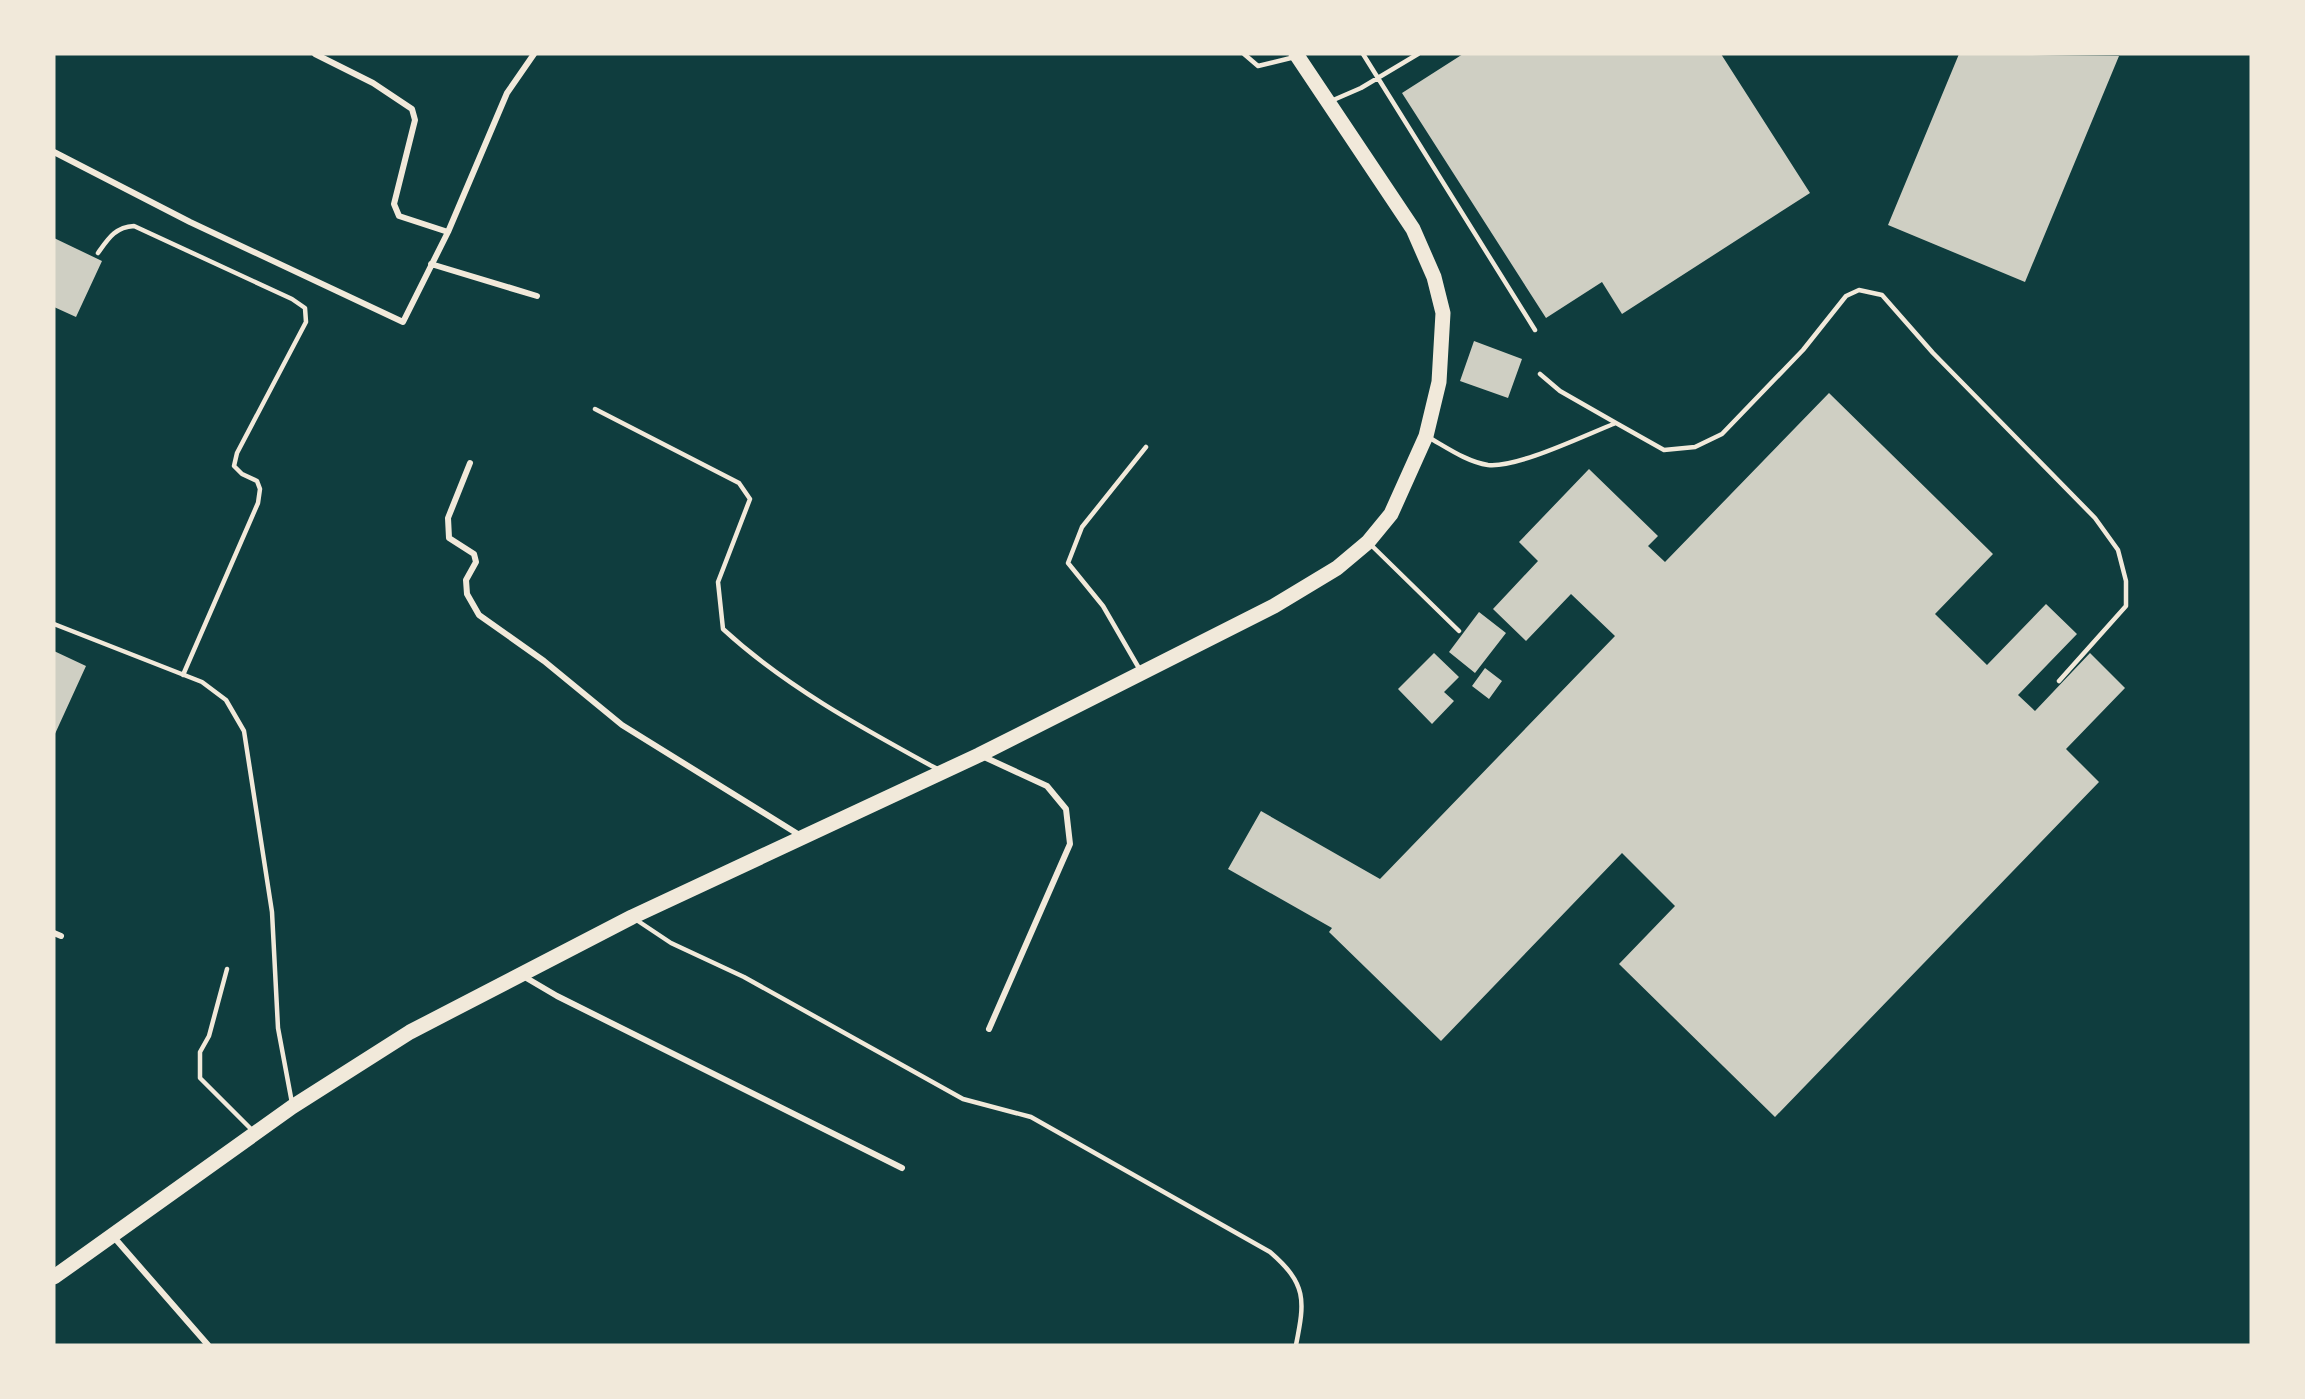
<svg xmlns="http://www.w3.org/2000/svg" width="2305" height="1399" font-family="'PT Sans',sans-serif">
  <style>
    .building { fill: #cfcfc3 }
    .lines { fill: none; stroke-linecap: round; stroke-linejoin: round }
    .service { stroke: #f1e9da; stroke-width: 4.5 }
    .minor { stroke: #f1e9da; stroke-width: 6 }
    .primary { stroke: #f1e9da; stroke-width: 15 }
  </style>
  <rect width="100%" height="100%" fill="#0f3d3e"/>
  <path class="building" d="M1463,54H1721L1810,193L1622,314L1602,282L1546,318L1402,93Z
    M1959,54L2119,56L2025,282L1888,225Z
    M54,238L102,261L76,317L54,307Z
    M1474,341L1522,359L1508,398L1460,381Z
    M1829,393L1993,554L1935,614L1987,665L2046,604L2077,634L2018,695L2035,711L2090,653L2125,688L2066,749L2099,782L1775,1117L1619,964L1675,906L1622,853L1441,1041L1329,932L1332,928L1228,869L1261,811L1380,879L1615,636L1571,594L1526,641L1493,609L1538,561L1519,542L1589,469L1658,536L1648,546L1665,562Z
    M1479,612L1506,633L1475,673L1449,652Z
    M54,651L86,666L54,736Z
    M1434,653L1459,677L1444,692L1454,701L1432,724L1398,689Z
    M1485,668L1502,681L1489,699L1472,686Z"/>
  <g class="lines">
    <path class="service" d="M1244,54L1258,66L1295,57
      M1363,54L1535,330
      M1331,101L1361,88L1418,54
      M98,253C108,239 115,227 134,226L292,299L305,308L306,322L237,453L234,466L242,474L257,481L260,489L258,503L183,675
      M1540,374L1560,391L1616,423
      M595,409L739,483L750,499L718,582L723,629C786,687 864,729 939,770
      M1428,437C1446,447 1467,462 1488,465C1518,468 1585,435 1616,423L1664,450L1695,447L1722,434L1803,350L1846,296L1859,290L1882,295L1933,353L2095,518L2118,550L2126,581V606L2059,681
      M1369,543L1459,631
      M54,624L202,682L226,700L244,731L272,912L278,1028L292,1103
      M1140,670L1103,606L1068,563L1082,527L1146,447
      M635,919L671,943L744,977L963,1099L1031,1117L1270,1252C1307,1284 1305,1300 1296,1345
      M227,969L209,1036L200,1052V1078L253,1131"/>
    <path class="minor" d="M315,54L373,83L412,109L415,120L394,204L399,216L448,232
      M54,152L190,222L403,322L448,232L507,93L534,54
      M431,264L537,296
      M470,463L448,518L449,538L474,554L476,562L466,580L467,594L479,615L544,661L622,725L801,836
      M982,756L1047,786L1066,809L1070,844L989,1029
      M54,933L61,936
      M523,976L557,996L902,1168
      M112,1235L208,1345"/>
    <path class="primary" d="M54,1277L292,1107L410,1032L632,917L979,755L1274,606L1337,568L1368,542L1391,514L1426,436L1439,382L1443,313L1434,277L1413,229L1296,54"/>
  </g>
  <rect width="2305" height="1399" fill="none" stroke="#f1e9da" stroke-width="111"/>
</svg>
